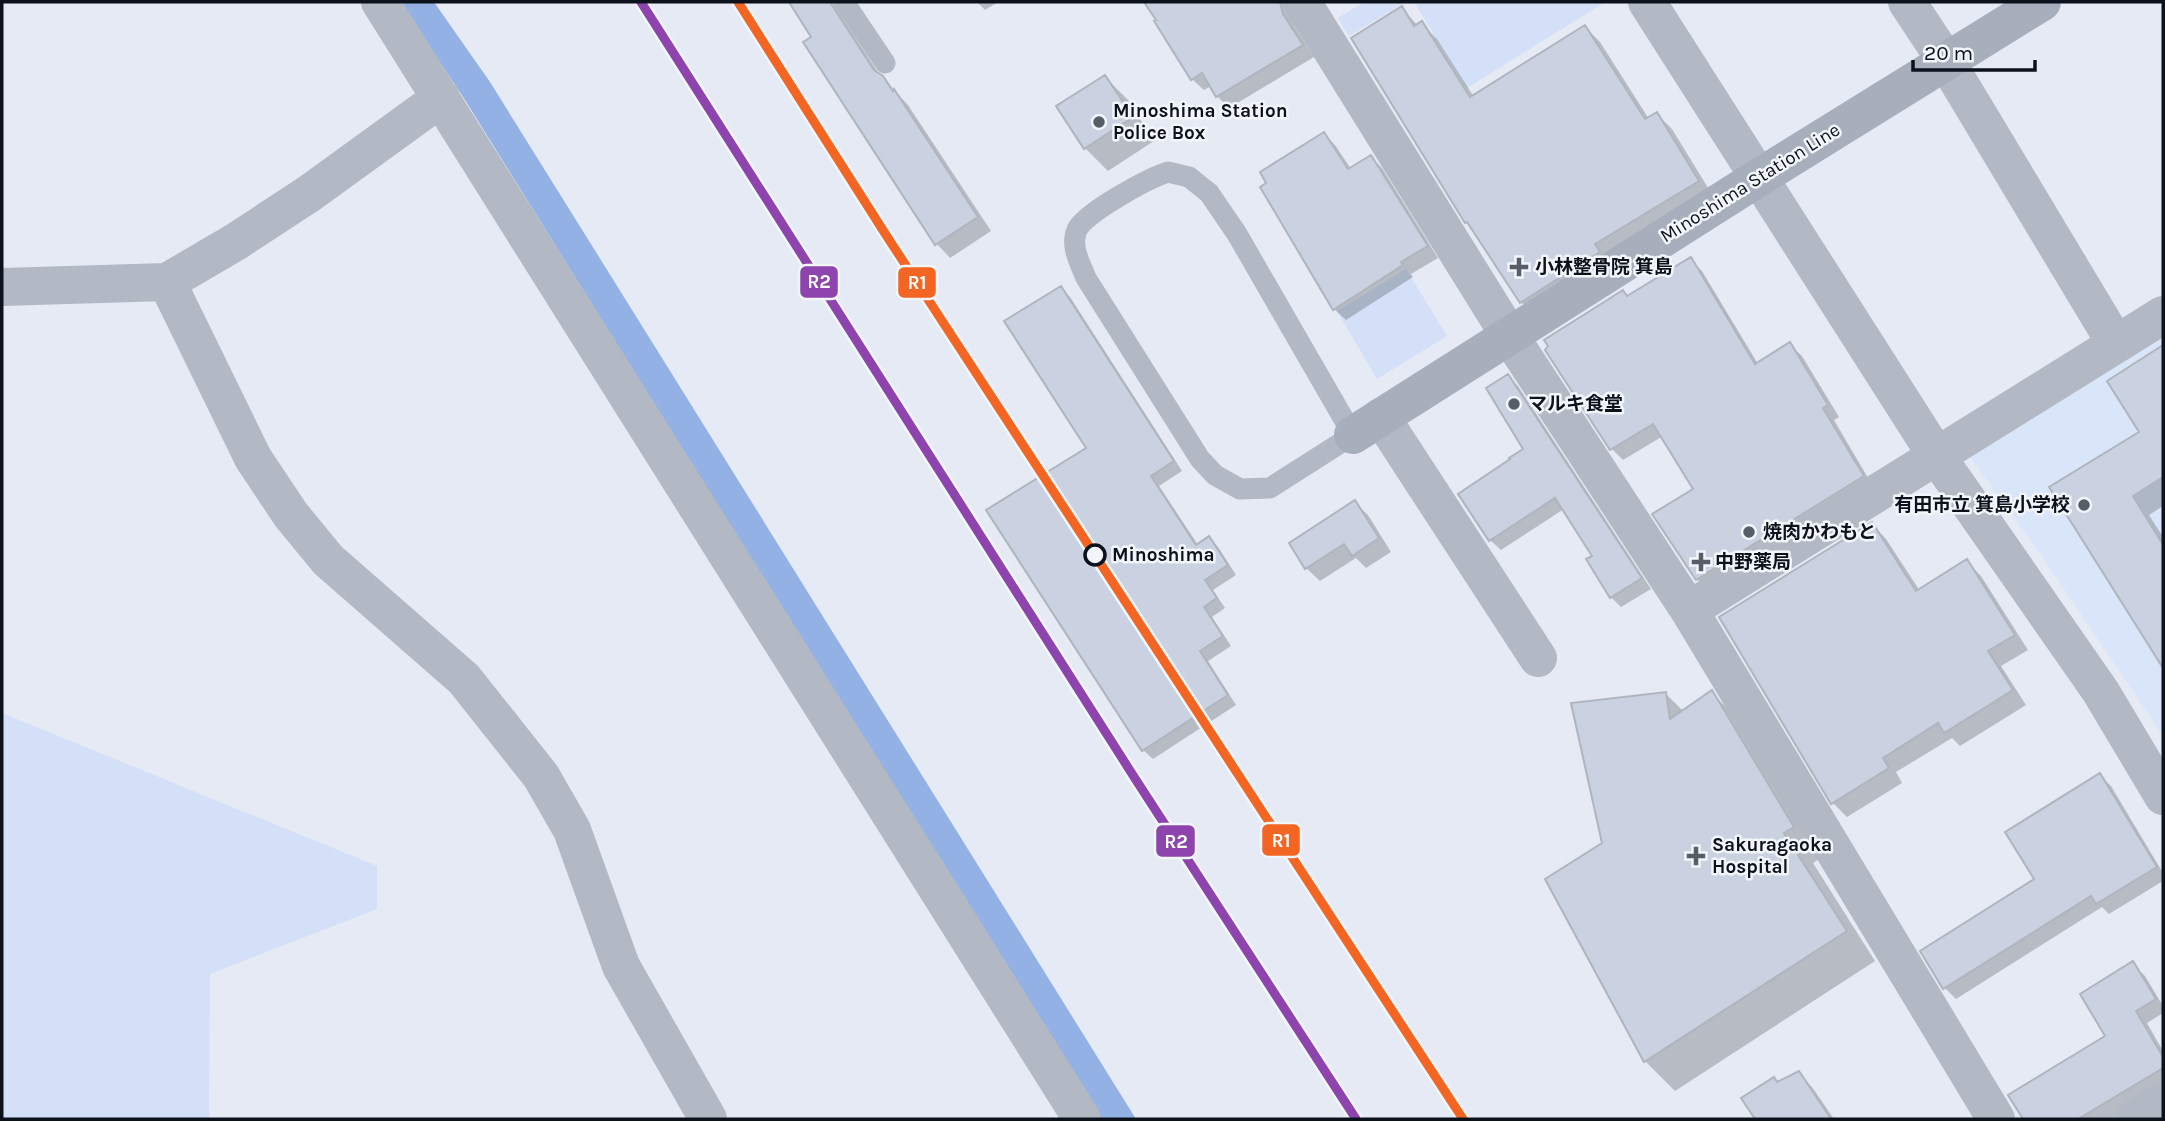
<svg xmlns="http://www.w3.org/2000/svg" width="2165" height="1121" font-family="Karla,'Noto Sans JP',sans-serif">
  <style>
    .built { fill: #d9e5f8 }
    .green { fill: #d3e0f7 }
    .water { fill: #93b1e4 }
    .shadow { fill: #0003 }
    .building { fill: #cad2e2; stroke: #afb4be; stroke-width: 2 }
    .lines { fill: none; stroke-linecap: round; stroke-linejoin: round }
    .service { stroke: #b2b9c4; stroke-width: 21 }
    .minor { stroke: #b2b9c4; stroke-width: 38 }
    .tertiary { stroke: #b2b9c4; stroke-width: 38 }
    .secondary { stroke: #a7aebc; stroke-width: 38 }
    .rail-1-casing { stroke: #f2f6fb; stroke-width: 14 }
    .rail-2-casing { stroke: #f2f6fb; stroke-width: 14 }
    .rail-1 { stroke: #f26522; stroke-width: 9 }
    .rail-2 { stroke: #8e44ad; stroke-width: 9 }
    .poi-dot { fill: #585e67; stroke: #f2f6fb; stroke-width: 2.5 }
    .stop-dot { fill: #f2f6fb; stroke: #0c121b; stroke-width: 3.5 }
    .labels { text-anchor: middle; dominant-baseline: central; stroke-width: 5; stroke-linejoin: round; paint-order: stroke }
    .poi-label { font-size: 19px; font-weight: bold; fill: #0c121b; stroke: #f2f6fb; text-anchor: start }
    .street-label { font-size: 19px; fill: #0c121b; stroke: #f2f6fb }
    .stop-label { font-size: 19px; font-weight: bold; fill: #0c121b; stroke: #f2f6fb; text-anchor: start }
    .line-badge { stroke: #f2f6fb; stroke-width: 2.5 }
    .badge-label { font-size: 19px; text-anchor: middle; font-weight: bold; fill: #fff }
  </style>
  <rect width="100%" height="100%" fill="#e5eaf4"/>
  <path class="built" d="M2163,334V736L2040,553L1969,456Z"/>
  <path class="green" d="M1364,2H1405L1349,36L1338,18Z
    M1414,2H1605L1467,88Z
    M1406,269L1447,336L1377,379L1337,311Z
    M2,713L377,866V909L210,974L209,1119H2Z"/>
  <path class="water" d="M400,2H434L490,82L1136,1119H1098L465,100Z"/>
  <path class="shadow" d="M791,2H832L881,77L908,105L991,231L950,258L937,244Z
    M977,2H998L985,10Z
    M1145,2H1286L1295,27L1314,57L1229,108L1217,96L1211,86L1204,90L1192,79Z
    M1402,8L1418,26L1422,24L1437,39L1474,97L1585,27L1600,42L1649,119L1657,114L1672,129L1713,196L1536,317L1521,302L1474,230L1467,222L1353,39Z
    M1105,77L1128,100L1154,141L1108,171L1085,148Z
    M1324,134L1335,145L1351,169L1371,157L1382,168L1438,258L1411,274L1413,277L1346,320L1334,309Z
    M1690,259L1702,271L1758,364L1790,345L1802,356L1839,417L1834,420L1874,488L1709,591L1697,579L1695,490L1663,436L1623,460L1612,449L1628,298Z
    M1060,288L1070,297L1182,471L1159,486L1198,545L1209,538L1218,547L1236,575L1213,590L1225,608L1212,617L1231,646L1208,661L1236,705L1153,759L1143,750Z
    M2163,347V506L2149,515L2163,537V665L2052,488L2141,433L2109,381Z
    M1508,376L1518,386L1651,589L1621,607L1611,597L1594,556L1564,509L1501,550L1490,540L1525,449Z
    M1354,502L1368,515L1391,552L1366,568L1356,558L1320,581L1306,568L1291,544Z
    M1872,524L1886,539L1920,591L1967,562L1981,576L2028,650L2001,666L2026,705L1960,746L1952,738L1896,772L1902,783L1847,817L1833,803Z
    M1665,693L1684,712L1712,693L1741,722L1822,857L1813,863L1875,961L1675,1091L1645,1061L1604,844Z
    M2099,775L2111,786L2163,873V881L2109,914L2102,907L1956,999L1945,988L2036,880Z
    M2133,964L2145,976L2163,1006V1013L2147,1023L2163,1051V1094L2129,1119H2025L2011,1095L2108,1037Z
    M1798,1073L1812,1087L1834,1119H1757L1743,1099Z"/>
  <path class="building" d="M789,2H830L874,70L883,76L893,91L894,89L978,217L935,245L803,42L811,37Z
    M1144,2H1280L1283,14L1303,45L1216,97L1202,73L1191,80L1154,21L1156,20Z
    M1402,6L1414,26L1422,21L1470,97L1585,25L1645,119L1657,112L1699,181L1595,244L1600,252L1520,303L1467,222L1465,223L1351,38Z
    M1105,75L1133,117L1084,149L1056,106Z
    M1324,132L1348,169L1371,155L1428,246L1401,262L1403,265L1333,310L1260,187L1266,183L1260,172Z
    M1691,257L1755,364L1790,342L1828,405L1823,408L1864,476L1696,580L1652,514L1693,489L1653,424L1610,450L1545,350L1548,346L1544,340L1623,290L1627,296Z
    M1061,286L1174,461L1151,476L1196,545L1209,536L1228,565L1205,580L1217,598L1204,607L1223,636L1200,651L1228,695L1142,751L986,510L1086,448L1004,321Z
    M2163,345V477L2133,496L2163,545V668L2049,487L2139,432L2107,381Z
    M1508,374L1642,578L1610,598L1586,559L1592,556L1555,498L1489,541L1458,494L1510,459L1509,458L1523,449L1486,388Z
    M1355,500L1379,538L1352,556L1344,544L1305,569L1289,543Z
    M1872,522L1916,591L1967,559L2015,635L1988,651L2013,690L1944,733L1938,723L1883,758L1889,768L1831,804L1719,617Z
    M1712,690L1794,827L1784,833L1847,931L1644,1062L1545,879L1602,843L1571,703L1666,692L1670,719Z
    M2100,773L2157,867L2096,904L2091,896L1943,989L1920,951L2034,879L2005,832Z
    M2133,961L2156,999L2136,1011L2163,1057V1068L2078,1119H2023L2008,1095L2105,1036L2080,994Z
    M1799,1071L1831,1119H1755L1741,1098L1774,1077L1777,1082Z"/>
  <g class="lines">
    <path class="service" d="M844,2L885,63
      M1168,172L1189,177L1209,193L1237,234L1353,435L1270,488L1240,489L1215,475L1200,459L1086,278C1080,263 1070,246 1077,230C1084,213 1149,178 1168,172Z"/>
    <path class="minor" d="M380,2L1082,1119
      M1302,2L1509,335L1689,610L1996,1119
      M1907,2L1946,61L2116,344
      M167,282L253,458L291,515L328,560L464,679L541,776L572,830L621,966L708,1119
      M2,287L167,282L237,241L310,193L441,98
      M1381,417L1538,658
      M1689,610L2163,315
      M2135,1119L2163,1101"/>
    <path class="tertiary" d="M1647,2L1936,455L2101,692L2163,796"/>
    <path class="secondary" d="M1353,435L1758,178L2042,2"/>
    <defs>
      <path id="rail-1" d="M738,2L886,235L1463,1119"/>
      <path id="rail-2" d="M641,2L1136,780L1356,1119"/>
    </defs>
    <use href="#rail-1" class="rail-1-casing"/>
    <use href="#rail-2" class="rail-2-casing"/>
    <use href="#rail-1" class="rail-1"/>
    <use href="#rail-2" class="rail-2"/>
  </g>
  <g class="poi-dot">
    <circle cx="1099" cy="122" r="7"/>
    <path d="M1515.5 256.5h7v7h7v7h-7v7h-7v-7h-7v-7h7z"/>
    <circle cx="1514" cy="404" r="7"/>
    <circle cx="2084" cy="505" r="7"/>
    <circle cx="1749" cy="532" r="7"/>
    <path d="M1697.5 551.5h7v7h7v7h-7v7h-7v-7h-7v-7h7z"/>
    <path d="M1692.5 845.5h7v7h7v7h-7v7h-7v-7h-7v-7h7z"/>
  </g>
  <circle class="stop-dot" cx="1095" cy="555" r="10"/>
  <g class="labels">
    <g class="poi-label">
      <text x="1113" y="111">Minoshima Station<tspan x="1113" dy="22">Police Box</tspan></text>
      <text x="1535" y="267">小林整骨院 箕島</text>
      <text x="1528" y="404">マルキ食堂</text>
      <text x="2070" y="505" text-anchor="end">有田市立 箕島小学校</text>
      <text x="1763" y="532">焼肉かわもと</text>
      <text x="1715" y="562">中野薬局</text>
      <text x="1712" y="845">Sakuragaoka<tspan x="1712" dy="22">Hospital</tspan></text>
    </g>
    <g class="street-label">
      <text transform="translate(1750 183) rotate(-32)">Minoshima Station Line</text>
    </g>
    <g class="stop-label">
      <text x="1112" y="555">Minoshima</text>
    </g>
  </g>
  <g class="line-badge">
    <rect x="799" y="265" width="40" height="34" rx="7" fill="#8e44ad"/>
    <rect x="897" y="266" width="40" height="33" rx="7" fill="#f26522"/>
    <rect x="1261" y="823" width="40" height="34" rx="7" fill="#f26522"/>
    <rect x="1155" y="824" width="41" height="34" rx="7" fill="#8e44ad"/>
  </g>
  <g class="badge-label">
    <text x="819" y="288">R2</text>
    <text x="917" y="289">R1</text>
    <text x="1281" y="847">R1</text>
    <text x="1176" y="848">R2</text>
  </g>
  <rect width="2165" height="1121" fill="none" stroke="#0c121b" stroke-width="7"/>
  <path d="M1913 60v10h122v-10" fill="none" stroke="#0c121b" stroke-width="3.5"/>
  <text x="1924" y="60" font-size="21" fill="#0c121b" stroke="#f2f6fb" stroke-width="5" paint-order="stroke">20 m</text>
</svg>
